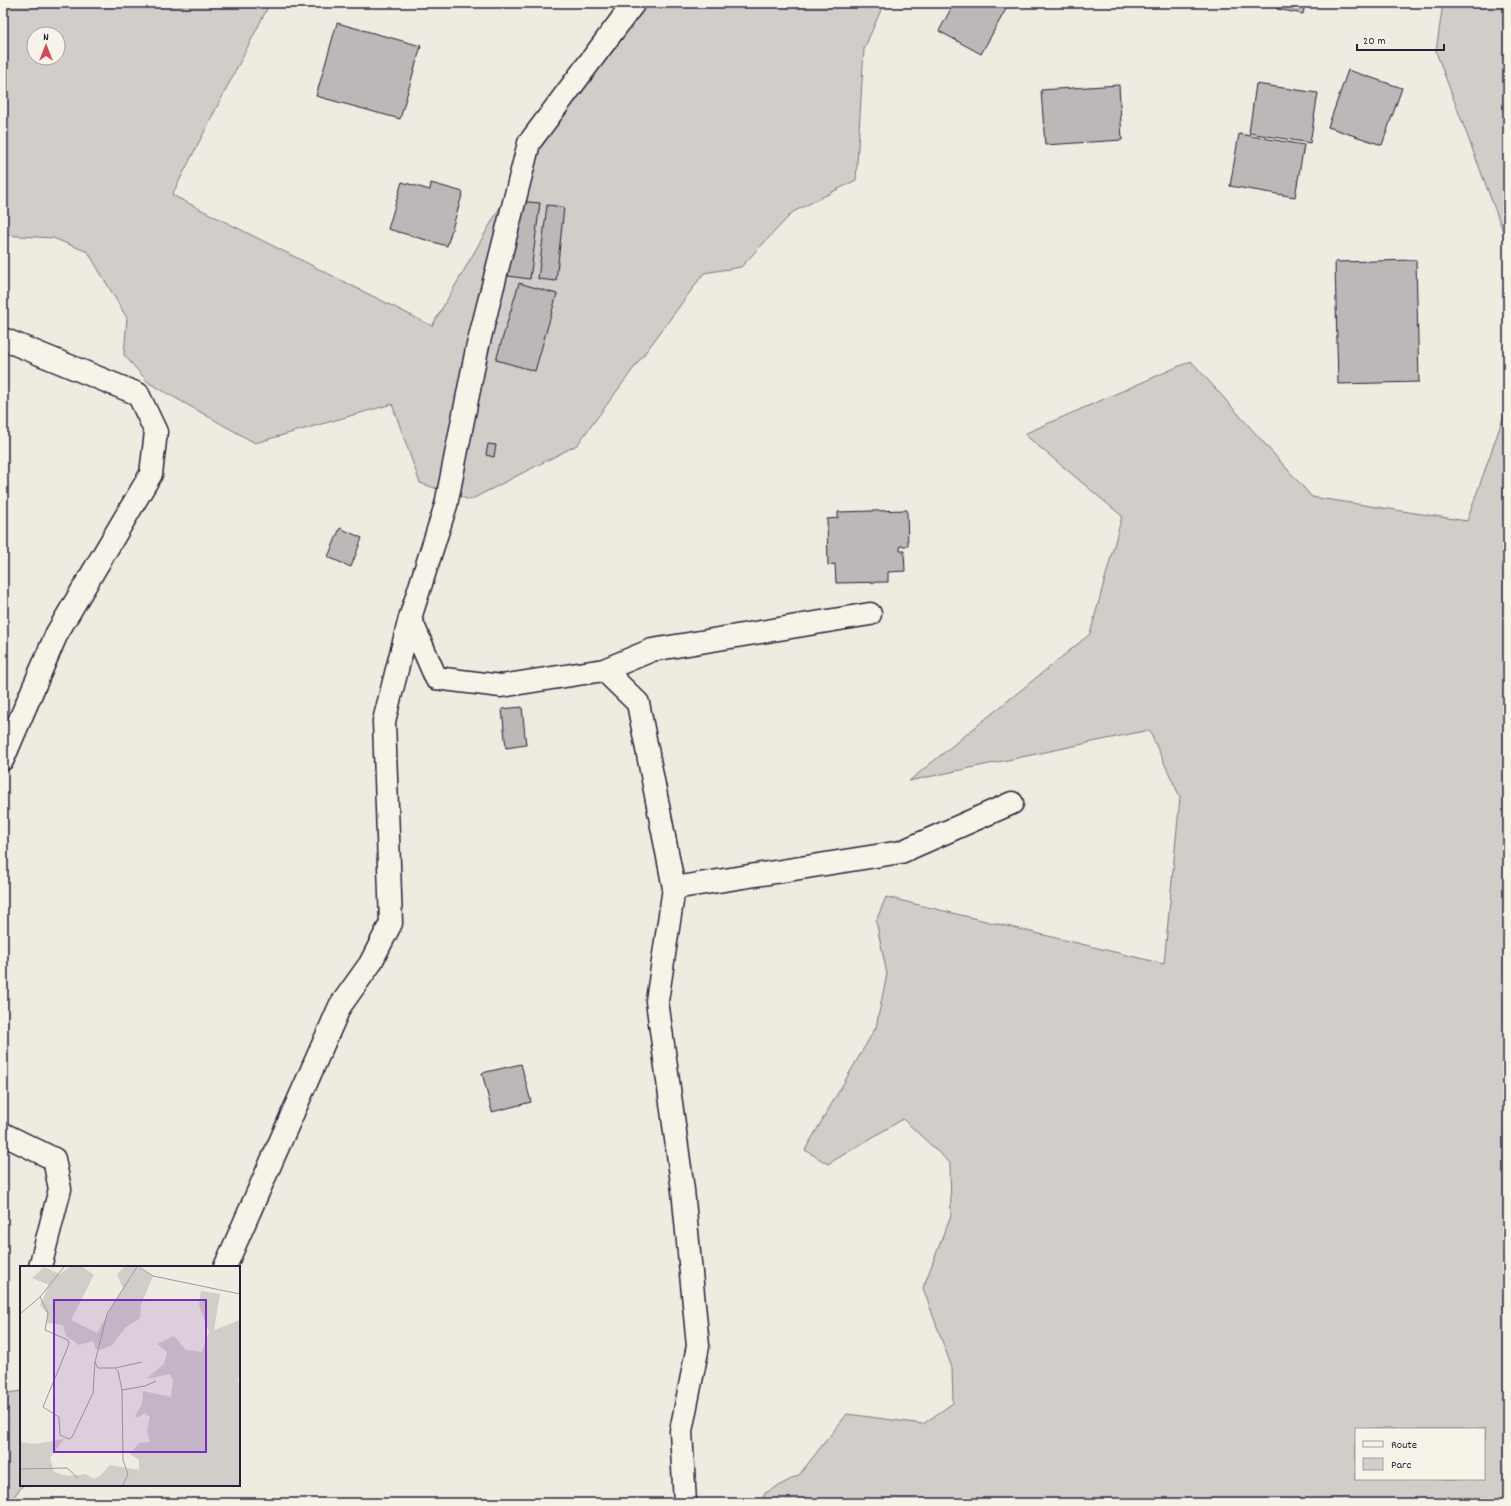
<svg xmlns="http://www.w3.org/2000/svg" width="1511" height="1506" font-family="Dekko,sans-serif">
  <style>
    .green { fill: #d1cdc9; stroke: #7a7882; fill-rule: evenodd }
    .building { fill: #bbb8b7; stroke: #22223b }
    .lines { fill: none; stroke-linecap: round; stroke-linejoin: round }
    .minor-casing { stroke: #22223b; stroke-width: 25 }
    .minor { stroke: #f7f3e8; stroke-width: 22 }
    .inset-road { fill: none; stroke: #9c9b9f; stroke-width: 1 }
    .view { fill: #7b2cbf; fill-opacity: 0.15; stroke: #7b2cbf; stroke-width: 2 }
    .inset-edge { fill: none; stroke: #22223b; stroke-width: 2 }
  </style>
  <rect width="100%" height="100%" fill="#eeebe1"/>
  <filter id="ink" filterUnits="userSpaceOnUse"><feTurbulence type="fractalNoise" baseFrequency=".025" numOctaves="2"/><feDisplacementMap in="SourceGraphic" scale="8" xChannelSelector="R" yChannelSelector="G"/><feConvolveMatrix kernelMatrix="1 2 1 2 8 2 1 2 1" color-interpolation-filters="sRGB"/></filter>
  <g filter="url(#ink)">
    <path class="green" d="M3,3H270L172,195L432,326L617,3H884L864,49L856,180L793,212L741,267L704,273L577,445L470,500L420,483L392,404L255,443L149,383L124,355L127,318L88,252L53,238L3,235ZM34,34H58V58H34Z
      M1443,3H1508V244L1436,52Z
      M1191,361L1312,497L1467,521L1508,404V1503H761L765,1493L799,1475L847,1414L923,1424L953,1403L952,1368L923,1288L951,1215L950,1163L903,1119L828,1164L805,1150L876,1027L887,974L876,921L886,897L1164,964L1180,797L1149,730L909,781L1090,634L1122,516L1024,434ZM1356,1429H1484V1479H1356Z
      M21,1391V1485H23L9,1503H3V1394Z"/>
    <path class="building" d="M954,3H996L1006,9L981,54L939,31Z
      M1278,3H1305L1303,14L1277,9Z
      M337,23L421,46L400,119L316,96Z
      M1348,70L1402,88L1382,145L1328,127Z
      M1256,84L1318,93L1310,143L1249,133Z
      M1119,85L1122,140L1045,145L1041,90Z
      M1239,134L1304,145L1295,197L1230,186Z
      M402,182L430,190L431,183L463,192L447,246L388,229Z
      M518,201L540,203L530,279L508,276Z
      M547,205L564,207L556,281L538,279Z
      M1416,260L1419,382L1338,384L1335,262Z
      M519,283L557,294L535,371L496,360Z
      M488,444L496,445L494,457L486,455Z
      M907,510L908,546H900V551H904L905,571L888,572V582L836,583L835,564L828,565L827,519L838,518V512Z
      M340,528L362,538L351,567L328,557Z
      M522,707L526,745L506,748L502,709Z
      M521,1064L531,1102L492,1112L482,1073Z"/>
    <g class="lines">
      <defs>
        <path id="minor" d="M634,3L529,143L477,349L446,505L410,618L436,678L501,686L604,670L638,703L674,888L657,1001L683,1190L698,1346L681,1431L685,1503
          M3,339L138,394L156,432L151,474L57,633L3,759
          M604,670L652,650L870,614
          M674,888L901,852L1012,803
          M3,1134L54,1159L60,1189L40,1267
          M225,1267L340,1006L370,964L391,923L384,721L410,618"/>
      </defs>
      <use href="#minor" class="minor-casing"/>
      <use href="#minor" class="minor"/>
    </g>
  </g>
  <g transform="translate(20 1266)">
    <rect width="220" height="220" fill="#eeebe1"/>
    <path d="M24,1L40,8L50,1H63L74,9L51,54L77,67L103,22L97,8L104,1H117L133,10L121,39L120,52L105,62L92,79L81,84L76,83L73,75L59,79L46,70L43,59L27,57V47L20,39L29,19L12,12ZM181,25L200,28L194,64L220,54V111L217,112L220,120V219H0V176L15,178L44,173L30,192L34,206L48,210L65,208L74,213L81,209L90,199L119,204V194L110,188L119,177L130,176L127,164L130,151L125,147L117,152L115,150L122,138L123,125L151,131L153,114L150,108L126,113L144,98L147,86L137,78L154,70L166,84L182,86L189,66L179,39Z" fill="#d1cdc9"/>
    <path class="inset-road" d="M119,1L133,10L220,28M20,31L28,47L25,64L48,74L49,78L23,141L39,151L40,169L49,173L52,171L73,127L75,96M0,48L20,31L44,1M95,102L122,96M102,124L125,120L136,115M0,203L47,202L58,212M103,219L108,208L103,194L102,124L98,105L95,102H78L75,96L87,48L117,1"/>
    <path class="view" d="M34,34H186V186H34Z"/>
    <rect width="220" height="220" class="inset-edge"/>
  </g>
  <rect width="1511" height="1506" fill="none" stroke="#f7f3e8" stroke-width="16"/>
  <rect x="8" y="8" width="1495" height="1490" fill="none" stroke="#22223b" stroke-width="1.5" filter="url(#ink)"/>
  <rect x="1355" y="1428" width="130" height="52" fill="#f7f3e8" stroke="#a29fa3"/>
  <rect x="1363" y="1441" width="20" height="6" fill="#f7f3e8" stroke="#a29fa3"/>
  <text x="1391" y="1448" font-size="12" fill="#22223b">Route</text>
  <rect x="1363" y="1458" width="20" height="12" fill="#d1cdc9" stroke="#a29fa3"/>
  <text x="1391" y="1468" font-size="12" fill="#22223b">Parc</text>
  <g transform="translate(46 46)"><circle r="19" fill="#f7f3e8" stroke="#a29fa3"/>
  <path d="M0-3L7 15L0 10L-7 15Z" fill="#d1495b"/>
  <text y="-6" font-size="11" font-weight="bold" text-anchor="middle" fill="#22223b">N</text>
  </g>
  <path d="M1357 44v6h87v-6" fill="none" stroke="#22223b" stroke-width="2"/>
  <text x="1363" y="44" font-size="12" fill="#22223b" stroke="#f7f3e8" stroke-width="3" paint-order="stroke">20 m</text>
</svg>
